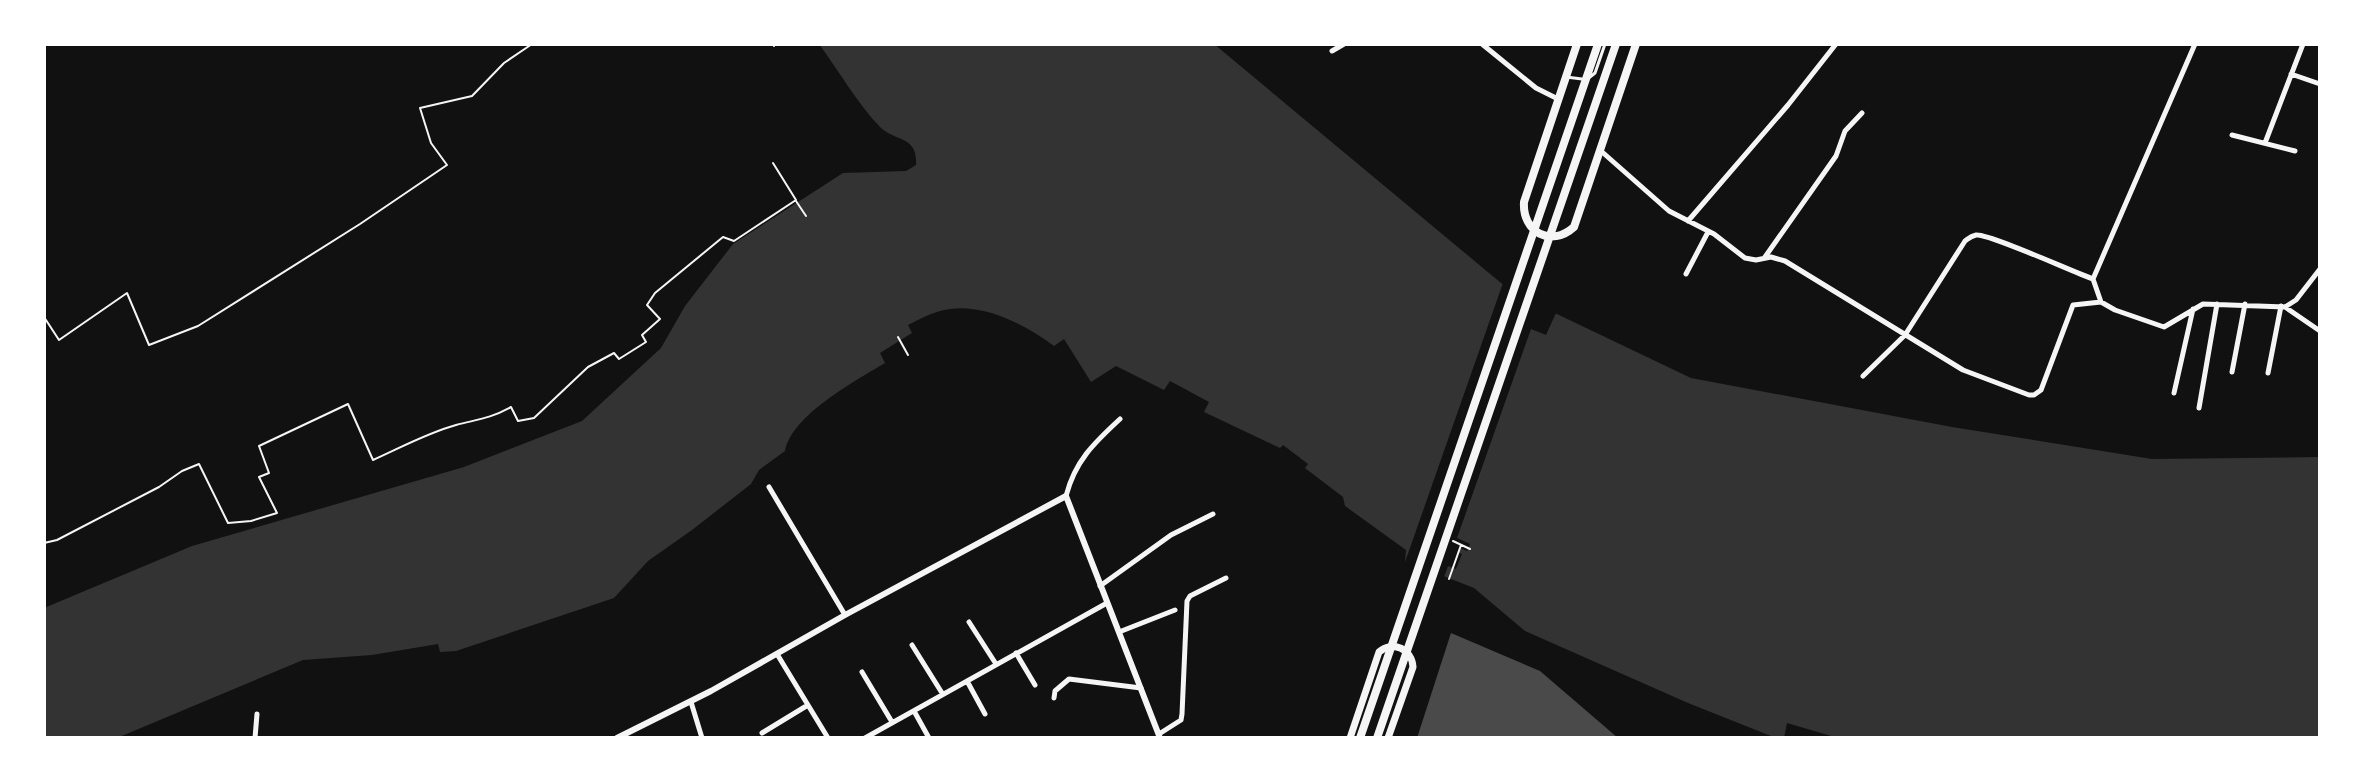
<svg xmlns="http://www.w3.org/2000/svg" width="2364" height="782" font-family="Manrope,sans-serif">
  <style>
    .water { fill: #333 }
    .pier { fill: #111 }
    .building { fill: #4a4a4a }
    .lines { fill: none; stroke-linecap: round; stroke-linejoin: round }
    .path { stroke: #f5f5f5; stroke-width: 2 }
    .service { stroke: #f5f5f5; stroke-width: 3 }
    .minor { stroke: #f5f5f5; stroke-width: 5 }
    .tertiary { stroke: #f5f5f5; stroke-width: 6 }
    .secondary { stroke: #f5f5f5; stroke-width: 7 }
    .primary { stroke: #f5f5f5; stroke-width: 8 }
  </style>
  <rect width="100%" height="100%" fill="#111"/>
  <path class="water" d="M819,44H1214L1501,283L1538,305L1691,378L1952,427L2152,459L2320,457V738H1838L1787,723L1784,738H1776L1688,703L1525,631L1474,588L1405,561L1406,550L1345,506L1343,497L1305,468L1308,464L1283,445L1280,448L1204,412L1209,402L1170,381L1164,390L1116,366L1091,382L1064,339L1054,346C1023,323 976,299 937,312C927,315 918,320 908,325L912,333L880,353L885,363C855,381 792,415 785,451L759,470L751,484L692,530L648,561L614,598L456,651L440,652L438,644L372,655L303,660L117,738H44V608L192,546L464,467L582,421L661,348L685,306L733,244L843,173L906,171L916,165C918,135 895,142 880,127C858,104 838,70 819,44Z"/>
  <path class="pier" d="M1504,280L1540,301V305L1556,313L1546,335L1531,329L1457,538L1470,544L1467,551L1460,548L1457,552L1462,554L1456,569L1448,566L1443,580L1404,565Z"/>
  <path class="building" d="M1451,633L1540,671L1618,738H1417Z"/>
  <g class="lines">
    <path class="path" d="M773,44L774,46
      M796,201L806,216
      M44,317L59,340L127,293L149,345L198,326L360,224L447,165L431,143L420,108L472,96L504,63L532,44
      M898,337L908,355
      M1453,541L1470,549
      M44,543L57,540L159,487L182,471L199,464L228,523L251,521L277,513L259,477L269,473L259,446L348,404L373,460C400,448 427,433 456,425C479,419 489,419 511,407L518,421L534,418L588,367L614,353L619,359L646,342L642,335L660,319L647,305L655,293L723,237L734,241L796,200L773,163
      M1449,579L1461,545"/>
    <path class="service" d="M1566,77L1582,79
      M1590,77L1595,73L1605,44"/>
    <path class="minor" d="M1482,44L1536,88L1558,99
      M1332,51L1344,44
      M2291,74L2320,84
      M2232,135L2295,151
      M2265,143L2303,44
      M1601,151L1669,211L1714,234L1745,258L1756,260L1771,257L1785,261L1963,370L2029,395H2034L2041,390L2073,305L2101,302
      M1688,221L1788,105L1836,44
      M1765,257L1836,156L1845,131L1862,113
      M1686,274L1708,232
      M2093,279L2101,302L2115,310L2164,327L2203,304L2285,307L2296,300L2320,269
      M2285,307L2320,331
      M2232,372L2245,304
      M2268,373L2281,306
      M1863,376L1905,335L1965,241C1969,238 1971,236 1976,235C1988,233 2073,272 2093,279L2195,44
      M2174,393L2193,309
      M2199,408L2217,304
      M769,487L845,615
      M1066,496C1075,461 1094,443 1120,419
      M1100,586L1171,535L1213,514
      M969,622L996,664
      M1119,632L1175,610
      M912,645L942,693
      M1016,653L1035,685
      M777,654L828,738
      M862,672L892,722
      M967,681L985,714
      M1054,698L1055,691L1069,679L1141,688
      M691,702L702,738
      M914,711L929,738
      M762,733L808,705
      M1159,734L1181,720L1182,714L1187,601L1190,596L1226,578
      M255,738L257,714
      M865,738L1107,603"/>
    <path class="tertiary" d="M617,738L711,691L845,615L1066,496L1160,738"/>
    <path class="secondary" d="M1350,738L1379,652C1393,640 1412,649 1413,667L1388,738"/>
    <path class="primary" d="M1577,44L1524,202C1522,232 1551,248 1574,227L1636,44
      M1360,738L1598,44
      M1377,738L1616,44"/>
  </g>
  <rect width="2364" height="782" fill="none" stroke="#ffffff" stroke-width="92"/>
</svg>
